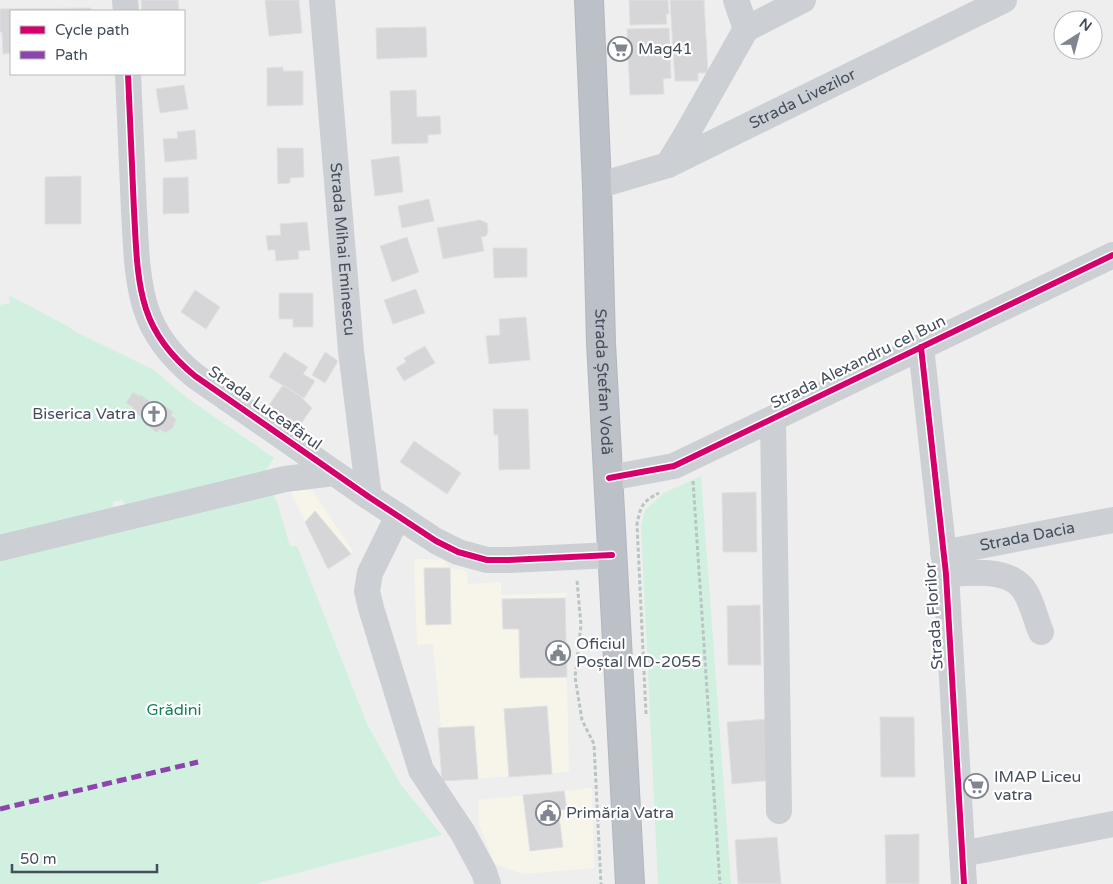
<svg xmlns="http://www.w3.org/2000/svg" width="1113" height="884" font-family="'Varela Round',sans-serif">
  <style>
    .commercial { fill: #f7f4e9 }
    .green { fill: #d1f0e0 }
    .building { fill: #d6d6d9; stroke: #e0e0e1 }
    .lines { fill: none; stroke-linecap: round; stroke-linejoin: round }
    .highway-casing { stroke: #b3b7be; stroke-width: 30 }
    .path { stroke: #b8c5c3; stroke-width: 3; stroke-dasharray: 4 2.5; stroke-linecap: butt }
    .minor { stroke: #cccfd3; stroke-width: 26 }
    .highway { stroke: #bcc0c7; stroke-width: 28 }
    .quiet { stroke: #8e44ad; stroke-width: 5; stroke-dasharray: 10 5; stroke-linecap: butt }
    .cycleway-casing { stroke: #fff; stroke-width: 9 }
    .cycleway { stroke: #d6006c; stroke-width: 6 }
    .labels { text-anchor: middle; dominant-baseline: central; stroke-width: 4.5; stroke-linejoin: round; paint-order: stroke }
    .poi-label { font-size: 16px; fill: #454e5c; stroke: #fff; text-anchor: start }
    .street-label { font-size: 16px; fill: #454e5c; stroke: #fff }
    .park-label { font-size: 16px; fill: #128156; stroke: #fff }
  </style>
  <rect width="100%" height="100%" fill="#efeeee"/>
  <path class="commercial" d="M289,489L313,491L353,552L328,569Z
    M414,559L444,560L450,568L467,571L468,584L501,582V595L567,593L565,598L569,772L442,781L438,728H441L433,644L417,645Z
    M592,788L594,868L522,874L495,864L479,825L478,800Z"/>
  <path class="green" d="M9,295L69,327L74,331L154,370L187,398L274,458L263,475L127,507L122,500L113,502V512L270,490L277,502L290,546H297L367,724L401,785L442,835L255,884H0V305L10,303Z
    M701,476L731,884H658L641,525L645,510L664,493Z"/>
  <path class="building" d="M141,0H178L179,11H142Z
    M265,0H299L302,33L269,36Z
    M629,0H668L669,14H666L667,24L630,25Z
    M670,0H704L708,73H698V81H675Z
    M91,8V11H11V53L3,54L2,32H0V9Z
    M426,27L427,57L377,59L376,28Z
    M669,28L671,78L663,79L664,94L630,95L627,29Z
    M283,67V71H303V105L267,106V68Z
    M184,85L188,109L160,113L156,89Z
    M416,90L417,117L440,116L441,134L428,135V143L392,144L390,91Z
    M195,130L197,159L165,162L163,139L178,138L177,132Z
    M277,148H303L304,177L290,178V183L278,184Z
    M399,156L403,192L375,196L371,160Z
    M81,176V224H45V177Z
    M188,177L189,213L163,214V178Z
    M429,199L434,221L402,228L398,206Z
    M480,220L487,223L488,232L486,236L481,237L484,251L443,259L437,228Z
    M307,222L310,250L298,251L299,259L276,261L275,250H268L266,236L281,235L280,224Z
    M407,237L419,272L392,282L380,246Z
    M493,248H527V277L494,278Z
    M416,289L425,313L393,324L384,300Z
    M195,290L220,307L206,329L181,312Z
    M279,293H313V327H293V319H279Z
    M526,317L530,360L489,364L486,336L500,335L499,319Z
    M425,346L435,363L404,381L396,368L406,362L404,358Z
    M284,352L308,367L303,374L315,381L304,398L269,377Z
    M325,352L338,361L325,383L312,375Z
    M283,385L298,394L312,408L299,426L269,405Z
    M133,392L140,396L141,395L161,409L164,405L173,412L171,415L176,419L173,428L165,433L160,429L157,433L148,426L150,423L131,410L133,407L126,403Z
    M493,409H528L530,469L499,470L498,435H494Z
    M414,441L461,473L447,494L400,462Z
    M756,492L757,552H723L722,493Z
    M315,511L351,554L328,569L305,522Z
    M424,568H450L451,624L426,625Z
    M565,598L567,677L520,678L519,629H503L502,599Z
    M760,605L761,665H728L727,606Z
    M547,706L552,774L509,777L504,709Z
    M880,717H914L915,777H881Z
    M769,719L774,780L732,784L727,722Z
    M474,726L478,779L442,781L438,728Z
    M564,791L567,809L558,810L563,847L530,851L523,795Z
    M919,834V884H886L885,835Z
    M777,837L781,884H738L735,840Z"/>
  <g class="lines">
    <defs>
      <g id="highway">
        <path id="s4" d="M589,0L597,186L601,343L630,884"/>
      </g>
    </defs>
    <use href="#highway" class="highway-casing"/>
    <path class="path" d="M693,481L720,884
      M577,581L581,625L575,677L582,720L594,744L601,884
      M646,714L637,524C641,505 642,502 659,493"/>
    <g class="minor">
      <path d="M125,0L126,11"/>
      <path id="s1" d="M322,0L351,351L369,497"/>
      <path d="M736,0L746,29"/>
      <path d="M128,74C130,120 132,165 134,211C136,243 136,278 146,309C155,337 173,358 195,376L369,497L436,541L458,552L487,560H509L612,555"/>
      <path d="M668,165L689,130L746,29L803,0"/>
      <path id="s2" d="M597,186L668,165L1004,0"/>
      <path d="M921,347L946,574L964,884"/>
      <path d="M773,419L779,811"/>
      <path d="M609,478L674,466L1113,255"/>
      <path d="M398,516L370,573L367,591L371,608L421,770L463,833L484,872L488,884"/>
      <path d="M0,548L285,479L334,473"/>
      <path id="s3" d="M943,553L1113,520"/>
      <path d="M946,574C968,573 1004,568 1021,586C1031,597 1035,618 1041,632"/>
      <path d="M962,854L1113,824"/>
    </g>
    <use href="#highway" class="highway"/>
    <path class="quiet" d="M0,809L198,762"/>
    <defs>
      <path id="cycleway" d="M128,74C130,120 132,165 134,211C136,243 136,278 146,309C155,337 173,358 195,376L369,497L436,541L458,552L487,560H509L612,555
        M921,347L946,574L964,884
        M609,478L674,466L1113,255"/>
    </defs>
    <use href="#cycleway" class="cycleway-casing"/>
    <use href="#cycleway" class="cycleway"/>
  </g>
  <defs>
    <symbol id="supermarket-ring" viewBox="-11 -11 22 22"><circle r="9.5" fill="#fff" stroke="#80868f" stroke-width="1.5"/><path d="M-6-5.5h2.5l.6 2H6L4.5 2H-2.5L-4.4-4H-6ZM-1.5 3.2a1.3 1.3 0 1 0 .1 0ZM3 3.2a1.3 1.3 0 1 0 .1 0Z" fill="#80868f"/></symbol>
    <symbol id="church-ring" viewBox="-11 -11 22 22"><circle r="9.5" fill="#fff" stroke="#80868f" stroke-width="1.5"/><path d="M-1.2-6h2.4v3.5h3.3v2.4h-3.3V6h-2.4V-.1h-3.3v-2.4h3.3Z" fill="#80868f"/></symbol>
    <symbol id="civic-ring" viewBox="-11 -11 22 22"><circle r="9.5" fill="#fff" stroke="#80868f" stroke-width="1.5"/><path d="M-.6-6.5H3V-4.5H.6V-3L4-1V1h2V6H-6V1h2V-1L-.6-3ZM-1.2 2.5V6h2.4V2.5Z" fill="#80868f"/></symbol>
  </defs>
  <g fill-rule="evenodd">
    <use href="#supermarket-ring" x="606" y="35" width="28" height="28"/>
    <use href="#church-ring" x="140" y="400" width="28" height="28"/>
    <use href="#civic-ring" x="544" y="639" width="28" height="28"/>
    <use href="#supermarket-ring" x="962" y="772" width="28" height="28"/>
    <use href="#civic-ring" x="534" y="799" width="28" height="28"/>
  </g>
  <g class="labels">
    <g class="poi-label">
      <text x="638" y="49">Mag41</text>
      <text x="136" y="414" text-anchor="end">Biserica Vatra</text>
      <text x="576" y="644">Oficiul<tspan x="576" dy="18">Poștal MD-2055</tspan></text>
      <text x="994" y="777">IMAP Liceu<tspan x="994" dy="18">vatra</tspan></text>
      <text x="566" y="813">Primăria Vatra</text>
    </g>
    <g class="street-label">
      <text stroke="none"><textPath href="#s2" startOffset="224">Strada Livezilor</textPath></text>
      <text stroke="none"><textPath href="#s1" startOffset="250">Strada Mihai Eminescu</textPath></text>
      <text transform="translate(858 362) rotate(-26)">Strada Alexandru cel Bun</text>
      <text stroke="none"><textPath href="#s4" startOffset="382">Strada Ștefan Vodă</textPath></text>
      <text transform="translate(265 408) rotate(35)">Strada Luceafărul</text>
      <text stroke="none"><textPath href="#s3" startOffset="86">Strada Dacia</textPath></text>
      <text transform="translate(934 616) rotate(-94)">Strada Florilor</text>
    </g>
    <g class="park-label">
      <text x="174" y="710">Grădini</text>
    </g>
  </g>
  <rect x="10" y="10" width="175" height="65" fill="#ffffff" stroke="#b5b8be"/>
  <rect x="20" y="26" width="25" height="8" fill="#d6006c" stroke="#b5b8be"/>
  <text x="55" y="35" font-size="15" fill="#454e5c">Cycle path</text>
  <rect x="20" y="51" width="25" height="8" fill="#8e44ad" stroke="#b5b8be"/>
  <text x="55" y="60" font-size="15" fill="#454e5c">Path</text>
  <g transform="translate(1078 35) rotate(36)"><circle r="24" fill="#ffffff" stroke="#b5b8be"/>
  <path d="M0-4L9 19L0 12L-9 19Z" fill="#80868f"/>
  <text y="-8" font-size="14" font-weight="bold" text-anchor="middle" fill="#454e5c">N</text>
  </g>
  <path d="M12 864v8h145v-8" fill="none" stroke="#454e5c" stroke-width="2.5"/>
  <text x="20" y="864" font-size="15" fill="#454e5c" stroke="#ffffff" stroke-width="4" paint-order="stroke">50 m</text>
</svg>
